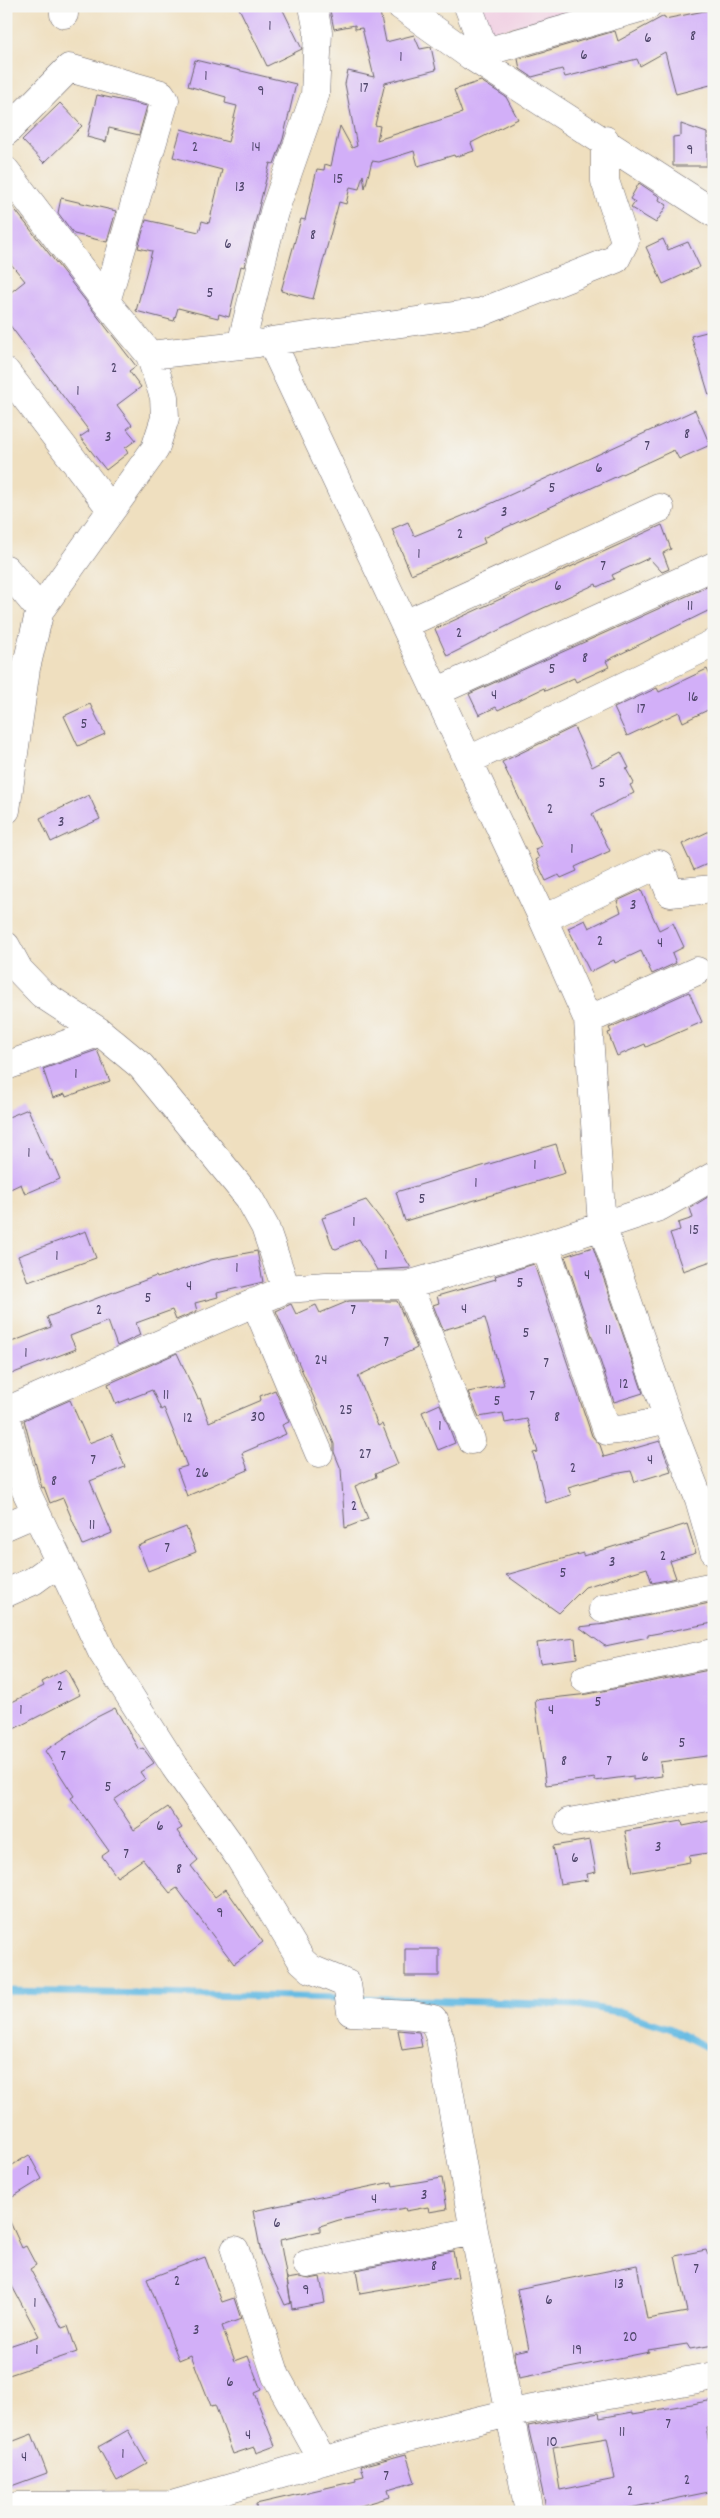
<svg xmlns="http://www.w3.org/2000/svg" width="720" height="2518" font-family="Dekko,sans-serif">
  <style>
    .built { fill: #f1d0e3 }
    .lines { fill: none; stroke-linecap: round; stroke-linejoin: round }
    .stream { stroke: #66bbe3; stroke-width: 7 }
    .building { fill: #d2aff8; fill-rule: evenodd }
    .minor-casing { stroke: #6a6469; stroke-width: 29 }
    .minor { stroke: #fff; stroke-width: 28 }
    .labels { text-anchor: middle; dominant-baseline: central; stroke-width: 4.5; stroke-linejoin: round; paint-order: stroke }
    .number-label { font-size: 15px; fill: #4e456a }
  </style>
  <rect width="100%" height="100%" fill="#f6f6f2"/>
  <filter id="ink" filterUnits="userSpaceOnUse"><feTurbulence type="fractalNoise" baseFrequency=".02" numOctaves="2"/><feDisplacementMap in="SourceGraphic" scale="10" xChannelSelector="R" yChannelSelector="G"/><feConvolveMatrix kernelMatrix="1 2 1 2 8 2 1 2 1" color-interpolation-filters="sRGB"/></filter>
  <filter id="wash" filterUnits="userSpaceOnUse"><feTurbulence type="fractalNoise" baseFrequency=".0096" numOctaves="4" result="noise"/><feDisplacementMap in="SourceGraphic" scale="20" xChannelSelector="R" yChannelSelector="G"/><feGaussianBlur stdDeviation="1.12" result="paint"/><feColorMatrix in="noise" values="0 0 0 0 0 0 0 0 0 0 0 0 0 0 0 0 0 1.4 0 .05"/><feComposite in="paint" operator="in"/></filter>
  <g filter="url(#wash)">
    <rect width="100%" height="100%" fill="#efdfbf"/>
    <path class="built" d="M478,6H594L488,33Z"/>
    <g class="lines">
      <path class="stream" d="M6,1991L343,1998
        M354,1998L577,2005L619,2012L669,2028L714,2051"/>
    </g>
    <g id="blocks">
      <path class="building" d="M238,6H281L302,49L267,66Z
        M329,6H371L380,12L386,42L414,35L420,49L431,47L436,70L385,83L375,125L380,126L377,140L462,113L454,90L481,81L506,97L518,119L471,143L474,151L455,157L454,155L418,166L414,151L379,162L372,161L365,188L363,175L359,189L350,187L346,204L339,202L313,299L281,291L301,219L305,220L317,169L324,170L325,164L331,166L340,126L352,148L357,146L345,84L348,71L374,77L362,28L355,29V25L334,29Z
        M714,9V84L676,94L665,52L640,66L637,59L565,77L562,69L532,77L520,69L518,59L615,31L618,41L664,16L665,19Z
        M195,60L296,84L283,139L274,164L270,163L244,267L241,266L229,317L219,314L218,318L178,308L174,321L136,311L152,251L138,248L146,220L199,232L202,221L209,223L222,170L173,157L181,129L228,142L237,106L225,103L226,97L188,86Z
        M97,95L147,106L139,135L109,128L106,142L87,137Z
        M60,103L82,126L44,163L22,140Z
        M681,124L707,133V166H673V137L681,136Z
        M639,183L660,197L659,200L667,205L656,223L631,208L635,202L630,199Z
        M6,198L136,366L129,371L141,387L117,405L132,425L127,429L136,440L125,448L128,453L106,470L80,437L89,431L6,320V296L25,281L6,258Z
        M61,198L116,211L107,242L74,234L58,213Z
        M663,239L668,250L688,242L700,267L663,284L646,247Z
        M714,330V394L709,395L691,336Z
        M695,410L710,445L679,459L674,450L483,538L485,543L411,574L392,529L408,522L414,536L477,510Z
        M662,525L671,549L663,553L669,569L662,572L649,558L612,575L614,579L597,587L596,584L537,611L447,656L435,629Z
        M709,586L714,597V608L606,661L609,667L576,682L574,678L545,691L544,688L498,710L496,707L479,715L469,694Z
        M707,669L714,683V707L683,722L679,712L627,736L614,708L657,688L659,692Z
        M90,704L105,734L78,746L64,716Z
        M574,727L592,767L621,752L629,768L626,769L634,783L630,785L634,793L592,814L610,851L575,867L577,871L561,878L559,875L546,881L536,860L539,858L535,849L542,846L502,762Z
        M89,795L100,819L51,842L40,818Z
        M714,829V861L694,870L682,844Z
        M641,890L659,930L673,923L684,947L672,953L676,963L652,974L641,951L615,963L614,960L590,972L568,928L585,920L589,928L621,912L617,901Z
        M689,992L702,1022L646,1047L645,1044L617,1056L608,1033L611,1032L609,1028Z
        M97,1050L110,1081L66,1097L65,1094L53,1098L43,1069Z
        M28,1109L50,1160H52L60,1179L25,1194L21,1184L6,1191V1118Z
        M556,1144L565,1173L405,1221L396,1192Z
        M711,1195L714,1260L683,1271L670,1233L680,1230L678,1223L693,1218L690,1208Z
        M366,1200L386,1226L411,1268L377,1270L359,1239L336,1249L333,1248L322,1218L326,1217L325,1215Z
        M86,1231L96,1258L28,1282L18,1256Z
        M593,1247L643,1393L614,1402L565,1256Z
        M257,1251L263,1282L217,1293L218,1297L195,1303L197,1311L176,1320L172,1310L136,1323L140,1335L117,1346L108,1321L70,1336L76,1349L6,1376V1344L51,1327L47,1317L156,1276L157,1278L211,1260Z
        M534,1264L592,1436L600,1445L604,1457L660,1441L671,1471L635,1482L631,1471L614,1474L568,1487L571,1495L546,1503L533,1453L538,1452L527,1419L505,1423L503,1413L479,1417L468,1392L504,1385L485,1318L443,1330L433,1305L439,1303L437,1296L496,1279L495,1276Z
        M349,1301H397L417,1348L358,1376L378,1426L382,1424L398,1464L375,1474L376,1477L355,1486L368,1519L345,1528L341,1469L334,1452V1444L276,1311L291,1304L296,1314L316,1305L320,1313Z
        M177,1353L198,1399L200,1398L209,1422L261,1400L260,1396L275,1390L289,1422L282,1425L286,1434L242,1453L248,1470L187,1496L177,1469L187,1466L164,1408L161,1410L152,1390L116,1404L108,1384Z
        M70,1400L89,1443L112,1434L125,1467L90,1481L112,1533L83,1545L63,1498L50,1503L44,1487L42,1488L24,1420Z
        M440,1404L455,1443L438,1450L422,1412Z
        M687,1524L696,1553L670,1561L676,1578L652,1583L647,1568L585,1587L559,1613L506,1575L583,1553V1556Z
        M186,1527L196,1552L148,1571L138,1546Z
        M710,1603L713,1623L648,1635V1637L605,1646L579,1627L606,1624Z
        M575,1638L577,1658L540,1663L537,1643Z
        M66,1669L80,1695L6,1733V1705L44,1686L42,1682Z
        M714,1669V1755L660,1762L662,1776L633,1780V1776L595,1781V1778L546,1785L535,1700L588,1694Z
        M115,1708L139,1750L143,1748L154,1763L140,1772L145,1779L114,1800L134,1830L168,1807L182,1828L177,1831L198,1860L191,1866L215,1897L226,1889L263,1942L234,1964L177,1888L170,1893L143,1859L117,1877L102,1856L109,1851L71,1798L74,1796L45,1751L93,1719Z
        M714,1820V1852L689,1856L690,1862L633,1872L625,1831L682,1821L683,1826Z
        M590,1840L596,1872L587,1874L588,1880L560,1884L553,1846Z
        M405,1949H439V1976H405Z
        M398,2030L419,2032L422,2047L402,2050Z
        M29,2155L42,2179L6,2201V2169Z
        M442,2178L447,2209L429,2212L428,2207L406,2211L405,2208L339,2220L320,2226V2231L280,2240L291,2303L285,2305L261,2253L253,2211L392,2182L393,2186Z
        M6,2213L22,2248L26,2246L36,2265L30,2269L62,2328L68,2326L77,2352L6,2376V2347L39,2336L6,2275Z
        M706,2250L708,2255L714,2254V2345L690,2349L687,2344L648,2350L649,2352L519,2378L514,2352L529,2349L517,2289L637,2265L647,2319L687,2312L675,2256Z
        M453,2251L458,2277L360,2294L356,2270Z
        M205,2257L222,2302L234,2298L241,2319L222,2326L235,2361L248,2356L261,2390L254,2393L275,2446L256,2453L254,2447L233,2454L215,2405L211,2406L191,2355L179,2360L147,2279Z
        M299,2277L310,2279L320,2277L325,2303L292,2309L287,2279Z
        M714,2400V2426L706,2428L714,2467V2491L610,2512H547L528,2426L599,2413L600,2418L633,2412V2414ZM607,2438L615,2479L560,2490L553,2447Z
        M128,2430L147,2464L117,2481L98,2447Z
        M32,2434L47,2473L6,2488V2444Z
        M406,2454L415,2482L388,2490L390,2497L357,2507L358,2512H257L256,2504L356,2481L355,2478L364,2476L361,2466Z"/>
    </g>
  </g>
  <g filter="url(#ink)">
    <use href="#blocks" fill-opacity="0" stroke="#6a6469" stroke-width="1"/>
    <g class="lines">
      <defs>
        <path id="minor" d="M401,6L471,56L714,213
          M468,6L485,51
          M64,14V6
          M471,56L647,6
          M6,132L69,68L161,94L165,100L106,302
          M605,140V181L625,241L616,259L482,312L271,341L543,919L588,1020L602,1226L668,1419L699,1499L714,1551
          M6,171L106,302L150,355L164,397L165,418L155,449L40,610L26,668L6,810
          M241,345L274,212L315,95L318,32L313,6
          M150,355L258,343
          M6,372L111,509
          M6,569L40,610
          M405,624L660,508
          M436,692L714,566
          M469,760L714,643
          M543,919L659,864L670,893L714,889
          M6,946L19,970L42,994L100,1032L141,1066L249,1198L265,1227L286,1289
          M588,1020L697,971
          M6,1066L100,1032
          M545,1245L607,1431L626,1429L668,1419
          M408,1285L471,1440
          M255,1302L319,1453
          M6,1411L286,1289L326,1286L408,1285L545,1245L659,1207L714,1176
          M6,1415L25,1489L102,1652L175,1767L239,1857L302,1961L311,1969L347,1984L351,2012L412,2015L433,2019L440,2038L474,2231L529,2512
          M6,1526L36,1513
          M6,1593L33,1581L59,1562
          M603,1609L714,1586
          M585,1679L714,1653
          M569,1822L714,1796
          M235,2250L276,2376L323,2461
          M307,2264L474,2231
          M6,2509L17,2506L172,2505L388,2442L510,2413L714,2376"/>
      </defs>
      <use href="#minor" class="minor-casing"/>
      <use href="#minor" class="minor"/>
    </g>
  </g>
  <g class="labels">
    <g class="number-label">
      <text x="270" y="27">1</text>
      <text x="693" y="37">8</text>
      <text x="648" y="39">6</text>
      <text x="584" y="56">6</text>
      <text x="401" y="58">1</text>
      <text x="206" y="77">1</text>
      <text x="364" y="89">17</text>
      <text x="261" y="92">9</text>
      <text x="195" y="148">2</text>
      <text x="256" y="148">14</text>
      <text x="690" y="151">9</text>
      <text x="338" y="180">15</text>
      <text x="240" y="188">13</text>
      <text x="313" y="236">8</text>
      <text x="228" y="245">6</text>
      <text x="210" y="294">5</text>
      <text x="114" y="369">2</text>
      <text x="78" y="392">1</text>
      <text x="687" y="435">8</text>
      <text x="108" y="438">3</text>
      <text x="647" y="447">7</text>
      <text x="599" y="469">6</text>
      <text x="552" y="489">5</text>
      <text x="504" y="513">3</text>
      <text x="460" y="535">2</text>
      <text x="419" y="555">1</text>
      <text x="603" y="567">7</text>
      <text x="558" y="587">6</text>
      <text x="690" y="607">11</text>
      <text x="459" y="634">2</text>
      <text x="585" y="659">8</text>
      <text x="552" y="670">5</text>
      <text x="494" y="696">4</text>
      <text x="693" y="698">16</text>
      <text x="641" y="710">17</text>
      <text x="84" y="725">5</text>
      <text x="602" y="784">5</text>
      <text x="550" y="810">2</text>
      <text x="61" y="823">3</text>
      <text x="572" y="850">1</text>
      <text x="633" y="906">3</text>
      <text x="600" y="942">2</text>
      <text x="660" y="944">4</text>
      <text x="76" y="1075">1</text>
      <text x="29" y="1154">1</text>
      <text x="535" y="1166">1</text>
      <text x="476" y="1184">1</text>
      <text x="422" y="1200">5</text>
      <text x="354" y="1223">1</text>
      <text x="694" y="1231">15</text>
      <text x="386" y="1256">1</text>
      <text x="57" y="1257">1</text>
      <text x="237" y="1269">1</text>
      <text x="587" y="1276">4</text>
      <text x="520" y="1284">5</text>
      <text x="189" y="1287">4</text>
      <text x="148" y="1299">5</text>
      <text x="464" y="1310">4</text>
      <text x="99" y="1311">2</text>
      <text x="353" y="1311">7</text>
      <text x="608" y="1331">11</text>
      <text x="526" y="1334">5</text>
      <text x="386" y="1343">7</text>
      <text x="26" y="1354">1</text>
      <text x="321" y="1361">24</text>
      <text x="546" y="1364">7</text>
      <text x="624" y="1385">12</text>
      <text x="166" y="1396">11</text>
      <text x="532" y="1397">7</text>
      <text x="497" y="1402">5</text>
      <text x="346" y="1411">25</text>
      <text x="258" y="1418">30</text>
      <text x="557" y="1418">8</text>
      <text x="188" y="1419">12</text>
      <text x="440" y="1427">1</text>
      <text x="365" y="1455">27</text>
      <text x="93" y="1461">7</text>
      <text x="650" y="1461">4</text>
      <text x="573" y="1469">2</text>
      <text x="202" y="1474">26</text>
      <text x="54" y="1482">8</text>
      <text x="354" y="1507">2</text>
      <text x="92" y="1526">11</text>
      <text x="167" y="1549">7</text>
      <text x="663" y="1557">2</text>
      <text x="612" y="1563">3</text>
      <text x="563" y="1574">5</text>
      <text x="60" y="1687">2</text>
      <text x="598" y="1703">5</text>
      <text x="21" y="1711">1</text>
      <text x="551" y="1711">4</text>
      <text x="682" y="1744">5</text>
      <text x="63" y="1757">7</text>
      <text x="645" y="1758">6</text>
      <text x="564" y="1762">8</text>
      <text x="609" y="1762">7</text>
      <text x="108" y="1788">5</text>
      <text x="160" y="1827">6</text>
      <text x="658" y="1848">3</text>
      <text x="126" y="1855">7</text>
      <text x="575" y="1859">6</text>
      <text x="179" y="1870">8</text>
      <text x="220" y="1914">9</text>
      <text x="28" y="2172">1</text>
      <text x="424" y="2196">3</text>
      <text x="374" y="2200">4</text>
      <text x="277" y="2224">6</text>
      <text x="434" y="2267">8</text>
      <text x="696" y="2270">7</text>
      <text x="177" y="2282">2</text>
      <text x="619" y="2285">13</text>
      <text x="306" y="2291">9</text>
      <text x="549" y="2301">6</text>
      <text x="35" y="2304">1</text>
      <text x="196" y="2331">3</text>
      <text x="630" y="2338">20</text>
      <text x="37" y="2351">1</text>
      <text x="577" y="2351">19</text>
      <text x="230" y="2383">6</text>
      <text x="668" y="2425">7</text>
      <text x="622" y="2433">11</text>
      <text x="248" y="2436">4</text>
      <text x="552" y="2443">10</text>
      <text x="123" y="2455">1</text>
      <text x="24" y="2458">4</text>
      <text x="386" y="2477">7</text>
      <text x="687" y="2481">2</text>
      <text x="630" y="2492">2</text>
    </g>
  </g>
  <rect width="720" height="2518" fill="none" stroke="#f6f6f2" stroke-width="25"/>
</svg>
